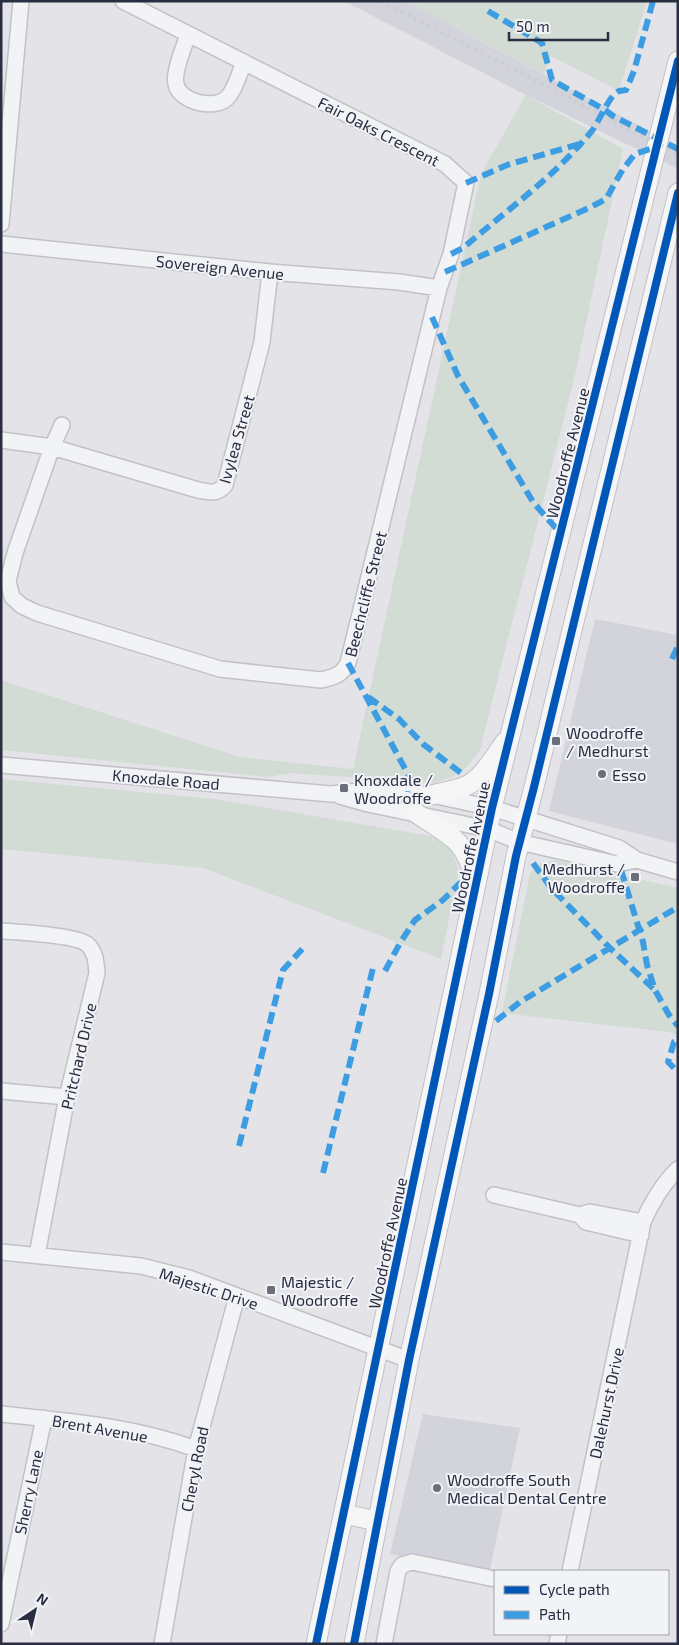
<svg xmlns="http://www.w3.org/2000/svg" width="679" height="1645" font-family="'Exo 2',sans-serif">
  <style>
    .built { fill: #d2d3db }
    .green { fill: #d2dbd4 }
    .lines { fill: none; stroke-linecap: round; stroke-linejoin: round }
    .minor-casing { stroke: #c2c2c6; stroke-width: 18 }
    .major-casing { stroke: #c0c1c6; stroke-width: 21 }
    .minor { stroke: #f2f3f5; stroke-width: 15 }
    .major { stroke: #f6f6f7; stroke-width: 19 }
    .rail { stroke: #cccdd0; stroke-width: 4; stroke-dasharray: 2.5 5; stroke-linecap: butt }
    .quiet { stroke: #3d9de3; stroke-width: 6; stroke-dasharray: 12 6; stroke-linecap: butt }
    .cycleway-casing { stroke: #f1f3f7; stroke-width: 11 }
    .cycleway { stroke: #0057b8; stroke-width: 8 }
    .poi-dot { fill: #6b6e7b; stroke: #f1f3f7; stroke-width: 2 }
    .labels { text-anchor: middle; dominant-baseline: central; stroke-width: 4; stroke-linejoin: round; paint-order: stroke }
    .street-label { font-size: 16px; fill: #2a2e41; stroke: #f1f3f7 }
    .poi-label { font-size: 16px; fill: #2a2e41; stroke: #f1f3f7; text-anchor: start }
  </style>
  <rect width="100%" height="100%" fill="#e4e4e8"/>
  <path class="built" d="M344,1H406L678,146V169L526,95Z
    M595,619L678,635V844L549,811Z
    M423,1414L520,1428L489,1574L390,1554Z"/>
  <path class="green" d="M406,1H647L619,91L551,56L544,74Z
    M526,95L623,149L575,375L480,750C464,772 459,776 433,783L290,773L268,777L1,750V680L240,757L353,769L481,174Z
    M1,779L215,799L431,836L450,847L459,870L441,959L203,868L1,849Z
    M556,860L678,888V1035L668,1032L502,1013L530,873L540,864Z"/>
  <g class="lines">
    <defs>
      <path id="minor" d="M188,35C184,47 173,72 176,84C179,102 216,111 228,97C236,88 239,74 244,62
        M1,224L21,1
        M1,244L270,272L399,282L439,288
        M62,425L52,447L198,490C209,492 217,495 225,485L262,342L270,272
        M1,440L52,447L15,553L8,581L12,597L22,606L37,613L220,669L321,680C334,677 342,675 348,663L439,288L451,254L466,183L445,164L123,1
        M1,765L331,794L368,790L432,795L492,808L619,848L637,860L678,872
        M340,796L368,804L488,829L519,842L617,864L637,860
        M1,931C18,932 75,935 87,944C96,952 96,963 97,973L67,1097L37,1255
        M1,1091L67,1097
        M494,1195L580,1215
        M641,1235L586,1222L580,1215L590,1212L643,1222
        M1,1252L141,1266L189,1278L409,1360
        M1,1414C68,1421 133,1426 196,1449
        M570,1571L643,1222C652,1202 662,1184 678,1169
        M1,1624L44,1418
        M162,1644L196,1449L237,1296
        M384,1644L398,1571L402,1565L412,1562L495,1579
        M557,1644L559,1634"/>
      <path id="major" d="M432,795C443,792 456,790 466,786C483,778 494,757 505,742
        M416,813C450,836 465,838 475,880
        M344,1514L377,1521
        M316,1644L492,808L678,61
        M354,1644L409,1360L489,994L516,856L534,787L678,193"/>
    </defs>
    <use href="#minor" class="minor-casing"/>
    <use href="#major" class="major-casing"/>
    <use href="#minor" class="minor"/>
    <use href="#major" class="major"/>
    <path class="rail" d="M381,1L678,154"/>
    <path class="quiet" d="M488,11L542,43L552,80L605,110L613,116L678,149
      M466,183L507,165L583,143
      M451,254L463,248C507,210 554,177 591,132C599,123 608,96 619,91C620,91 625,90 626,90L634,71L653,1
      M445,272L591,207L606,199L623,169L635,154L656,147
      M432,317L458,376L533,502L561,534
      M672,659L678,646
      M348,663L410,778L408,792
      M368,697L399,719L423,744L465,776
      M533,863L552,889L610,948L655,990
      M621,870L643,942L647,965L655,990L669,1015L678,1026
      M385,971L400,943L415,920L443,900L461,882
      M496,1021L520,1002L678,907
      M674,1068L668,1062L674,1042L678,1040
      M239,1146L283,970L305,946
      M323,1173L373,968"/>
    <defs>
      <path id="cycleway" d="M316,1644L492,808L678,61
        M354,1644L409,1360L489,994L516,856L534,787L678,193"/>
    </defs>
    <use href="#cycleway" class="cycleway-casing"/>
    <use href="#cycleway" class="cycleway"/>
  </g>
  <g class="poi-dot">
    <rect x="551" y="736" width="10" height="10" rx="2.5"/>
    <circle cx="602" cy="774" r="5"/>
    <rect x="339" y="783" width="10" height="10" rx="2.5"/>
    <rect x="630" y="872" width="10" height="10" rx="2.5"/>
    <rect x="266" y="1285" width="10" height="10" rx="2.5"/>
    <circle cx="437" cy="1488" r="5"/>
  </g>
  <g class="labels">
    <g class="street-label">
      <text transform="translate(379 131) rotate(27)">Fair Oaks Crescent</text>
      <text transform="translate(220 267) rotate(6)">Sovereign Avenue</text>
      <text transform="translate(236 439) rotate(-74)">Ivylea Street</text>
      <text transform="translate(567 453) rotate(-76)">Woodroffe Avenue</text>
      <text transform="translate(365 594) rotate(-76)">Beechcliffe Street</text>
      <text transform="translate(166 779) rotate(5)">Knoxdale Road</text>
      <text transform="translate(470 847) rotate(-78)">Woodroffe Avenue</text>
      <text transform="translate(78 1056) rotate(-77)">Pritchard Drive</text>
      <text transform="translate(387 1243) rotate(-78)">Woodroffe Avenue</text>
      <text transform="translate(209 1288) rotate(18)">Majestic Drive</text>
      <text transform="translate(606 1403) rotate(-78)">Dalehurst Drive</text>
      <text transform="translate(100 1428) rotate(10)">Brent Avenue</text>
      <text transform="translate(194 1469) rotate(-79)">Cheryl Road</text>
      <text transform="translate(28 1492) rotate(-78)">Sherry Lane</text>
    </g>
    <g class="poi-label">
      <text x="566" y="732">Woodroffe<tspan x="566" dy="18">/ Medhurst</tspan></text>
      <text x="612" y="774">Esso</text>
      <text x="354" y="779">Knoxdale /<tspan x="354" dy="18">Woodroffe</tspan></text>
      <text x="625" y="868" text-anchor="end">Medhurst /<tspan x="625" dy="18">Woodroffe</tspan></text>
      <text x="281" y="1281">Majestic /<tspan x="281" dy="18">Woodroffe</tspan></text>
      <text x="447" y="1479">Woodroffe South<tspan x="447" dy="18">Medical Dental Centre</tspan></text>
    </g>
  </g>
  <rect width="679" height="1645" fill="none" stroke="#2a2e41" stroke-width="5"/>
  <rect x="494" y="1570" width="175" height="65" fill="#f1f3f7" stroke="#a1a4ae"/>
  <rect x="504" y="1586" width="25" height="8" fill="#0057b8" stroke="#a1a4ae"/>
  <text x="539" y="1595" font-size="15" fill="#2a2e41">Cycle path</text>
  <rect x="504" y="1611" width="25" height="8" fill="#3d9de3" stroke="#a1a4ae"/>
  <text x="539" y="1620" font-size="15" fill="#2a2e41">Path</text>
  <g transform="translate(35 1610) rotate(35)" stroke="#f1f3f7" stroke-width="4" paint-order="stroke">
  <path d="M0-4L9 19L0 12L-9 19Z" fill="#2a2e41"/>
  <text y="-8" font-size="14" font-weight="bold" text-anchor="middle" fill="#2a2e41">N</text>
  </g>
  <path d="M509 32v8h99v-8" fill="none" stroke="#2a2e41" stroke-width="2.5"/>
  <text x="516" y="32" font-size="15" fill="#2a2e41" stroke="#f1f3f7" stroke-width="4" paint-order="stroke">50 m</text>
</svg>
